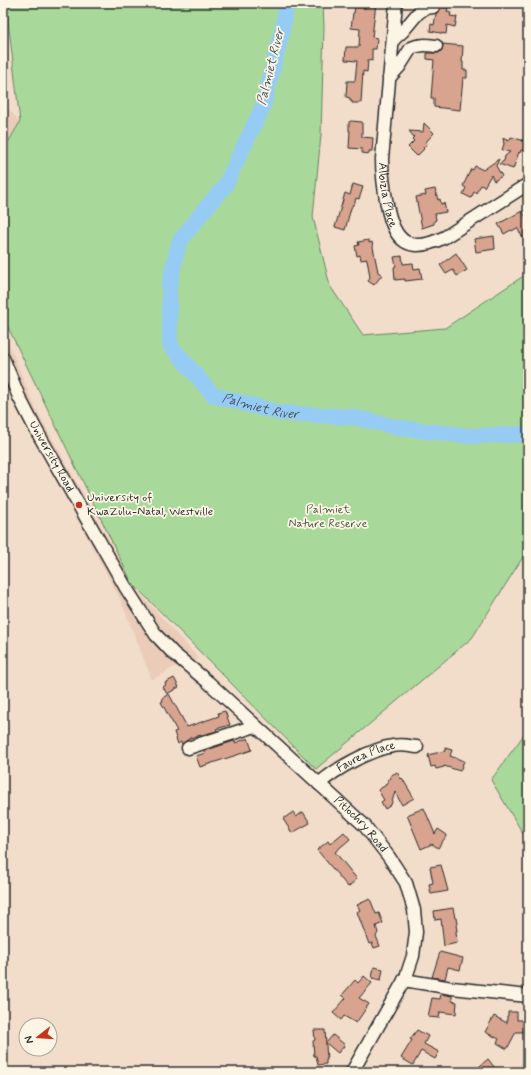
<svg xmlns="http://www.w3.org/2000/svg" width="531" height="1075" font-family="Mynerve,sans-serif">
  <style>
    .built { fill: #eaccb9 }
    .green { fill: #a8d99a; stroke: #6a8262 }
    .lines { fill: none; stroke-linecap: round; stroke-linejoin: round }
    .river { stroke: #96ccf4; stroke-width: 16 }
    .building { fill: #d9a48f; stroke: #2b2b2b }
    .minor-casing { stroke: #2b2b2b; stroke-width: 15 }
    .minor { stroke: #fcf5e5; stroke-width: 12 }
    .poi-dot { fill: #c8321e; stroke: #fcf5e5; stroke-width: 1.5 }
    .labels { text-anchor: middle; dominant-baseline: central; stroke-width: 3.5; stroke-linejoin: round; paint-order: stroke }
    .street-label { font-size: 12px; fill: #2b2b2b; stroke: #fcf5e5 }
    .poi-label { font-size: 12px; fill: #2b2b2b; stroke: #fcf5e5; text-anchor: start }
    .park-label { font-size: 12px; fill: #4a5647; stroke: #fcf5e5 }
    .water-label { font-size: 13px; font-style: italic; fill: #46535d; stroke: #fcf5e5 }
  </style>
  <rect width="100%" height="100%" fill="#f2ddcb"/>
  <filter id="ink" filterUnits="userSpaceOnUse"><feTurbulence type="fractalNoise" baseFrequency=".025" numOctaves="2"/><feDisplacementMap in="SourceGraphic" scale="8" xChannelSelector="R" yChannelSelector="G"/><feConvolveMatrix kernelMatrix="1 2 1 2 8 2 1 2 1" color-interpolation-filters="sRGB"/></filter>
  <g filter="url(#ink)">
    <path class="built" d="M3,101L22,125L3,156Z
      M3,330L36,409L135,588L199,659L176,666L152,680L121,601L28,428L3,368Z"/>
    <path class="green" d="M6,3H323L324,27L321,135L313,217L330,286L363,335L445,328L528,273V549L472,638L316,769L132,583L3,317V151L20,122Z
      M528,729V842L491,780Z"/>
    <g class="lines">
      <path class="river" id="s1" d="M287,3L281,36L263,106L225,186L205,209L179,242L169,286L170,345L213,395L280,413L353,417L401,428L470,436L528,434"/>
    </g>
    <path class="building" d="M366,3H376L372,37L377,38L376,49H372V61L368,60L367,72L363,71L361,103H352V101H350V98L346,97L347,81H355L357,61L345,60L346,47H359L360,29L351,28L353,13H354L355,7L365,8Z
      M440,7L448,8L447,12L451,13L450,16L457,17L455,27L447,25L446,34L430,31L431,24L434,25L436,14L440,10Z
      M443,44L463,46L462,62H463V70H467V78H463L460,110L434,107V98H431L434,60L427,59V53H439L442,50Z
      M351,121L362,122V137L373,138L372,151H369V154L362,153V149L349,148L350,131H349V122Z
      M424,123L434,133L426,142L427,144L423,148L424,149L417,156L408,147L414,141L412,139L414,137L409,131L423,132Z
      M511,137L528,142V152L521,150L520,153L519,152L513,169L499,164L504,161L505,156L510,152L502,150L504,144L503,138L509,141Z
      M499,159L496,166L502,176L494,181L491,175L484,187L481,185L476,193L474,192L471,198L463,194L466,188L463,186L471,169L473,170L475,166L483,170Z
      M353,184L363,187L359,199L356,198L354,205L353,204L351,208L345,230L335,227L345,193L350,195Z
      M435,189L438,200L440,199L441,204L444,203L446,212L435,214L436,220L434,221V224L422,228L416,197L426,195L425,191Z
      M522,211L528,220V245L517,228L512,231L511,230L504,234L498,224Z
      M494,236L495,249L476,252L474,239Z
      M369,240V243L372,242L378,272L382,275L374,285L368,281L370,277L367,259L361,260L360,255L357,256L355,246L359,245L358,242Z
      M456,253L467,270L457,276L453,270L446,274L440,265Z
      M402,256L403,264L413,263L414,269L420,268L422,279L405,281V279L395,280L394,267L396,266L394,257Z
      M174,678L179,687L167,694L163,687L166,685L165,683Z
      M169,694L187,727L219,716L218,713L225,711L230,725L216,729L217,731L190,738L182,744L181,742L178,744L174,732L177,731L161,702L163,701L162,698Z
      M248,738L252,750L200,767L196,756L205,753L204,751L234,741L235,743Z
      M445,748L452,750L450,756L464,761L460,771L444,766V767L436,769L435,766L431,767L428,755L445,751Z
      M397,772L401,779L402,778L414,798L402,805L395,792L391,805L385,809L381,802L384,800L378,790L386,785L385,784L389,781L387,780L391,778L390,776Z
      M424,808L435,834L438,829L447,835L438,848L432,844L421,849L407,815Z
      M293,812L296,817L303,812L310,823L292,833L283,819Z
      M344,832L350,839L335,852L357,879L348,887L317,850L328,841L330,844Z
      M441,865L448,891L431,894L429,884L433,883L430,867Z
      M370,899L376,914L379,913L383,923L376,926L378,933L376,936L380,946L374,948L372,943L369,944L357,912L360,910L357,905Z
      M453,908L455,918H457L458,924L456,925L457,931H456L457,943L444,946L441,919L435,920L434,911Z
      M440,952L463,958L460,970L448,967L445,979L432,977Z
      M374,967L383,969L381,980L372,978Z
      M364,976L372,983L359,998L369,1004L356,1023L344,1016L341,1020L333,1013L346,998L342,995L355,980L358,983Z
      M441,994L452,996V1001L457,1002L456,1014L440,1012L439,1018L428,1017L432,998L440,999Z
      M508,1012H517V1020H524V1029L523,1032H516L507,1049L497,1043L499,1039L485,1032L494,1016L507,1023V1016H508Z
      M314,1030H325L327,1060H326V1064L318,1065L316,1056H314L313,1041L315,1040Z
      M417,1030L428,1036L424,1044L439,1052L435,1059L421,1051L413,1065L401,1058L412,1040L410,1039Z
      M333,1035L345,1045L338,1053L326,1043Z
      M488,1059L498,1072H473Z"/>
    <g class="lines">
      <defs>
        <g id="minor">
          <path id="s2" d="M396,3L382,159C382,174 384,189 387,205C394,242 409,255 445,237L528,184"/>
          <path d="M393,40L403,31L418,13L425,8L433,7"/>
          <path d="M389,78L399,67L411,48C419,44 427,45 436,46"/>
          <path id="s3" d="M3,358L19,397L35,428L126,588L156,635L173,653L208,682L364,825L389,857L406,883L414,910L416,932L413,956L406,977L352,1072"/>
          <path d="M188,748L255,726"/>
          <path id="s4" d="M319,784C335,769 371,749 393,746C401,744 409,746 417,747"/>
          <path d="M404,980L452,988L528,996"/>
        </g>
      </defs>
      <use href="#minor" class="minor-casing"/>
      <use href="#minor" class="minor"/>
    </g>
  </g>
  <circle class="poi-dot" cx="79" cy="505" r="4"/>
  <g class="labels">
    <g class="street-label">
      <text stroke="none"><textPath href="#s2" startOffset="193">Albizia Place</textPath></text>
      <text stroke="none"><textPath href="#s3" startOffset="110">University Road</textPath></text>
      <text stroke="none"><textPath href="#s4" startOffset="55">Faurea Place</textPath></text>
      <text stroke="none"><textPath href="#s3" startOffset="596">Pitlochry Road</textPath></text>
    </g>
    <g class="poi-label">
      <text x="87" y="498">University of<tspan x="87" dy="14">KwaZulu-Natal, Westville</tspan></text>
    </g>
    <g class="park-label">
      <text x="328" y="510">Palmiet<tspan x="328" dy="14">Nature Reserve</tspan></text>
    </g>
    <g class="water-label">
      <text transform="translate(271 67) rotate(-76)">Palmiet River</text>
      <text stroke="none"><textPath href="#s1" startOffset="486">Palmiet River</textPath></text>
    </g>
  </g>
  <rect width="531" height="1075" fill="none" stroke="#fcf5e5" stroke-width="16"/>
  <rect x="8" y="8" width="515" height="1059" fill="none" stroke="#2b2b2b" stroke-width="1.5" filter="url(#ink)"/>
  <g transform="translate(38 1037) rotate(253)"><circle r="19" fill="#fcf5e5" stroke="#a8a49b"/>
  <path d="M0-3L7 15L0 10L-7 15Z" fill="#c8321e"/>
  <text y="-6" font-size="11" font-weight="bold" text-anchor="middle" fill="#2b2b2b">N</text>
  </g>
</svg>
